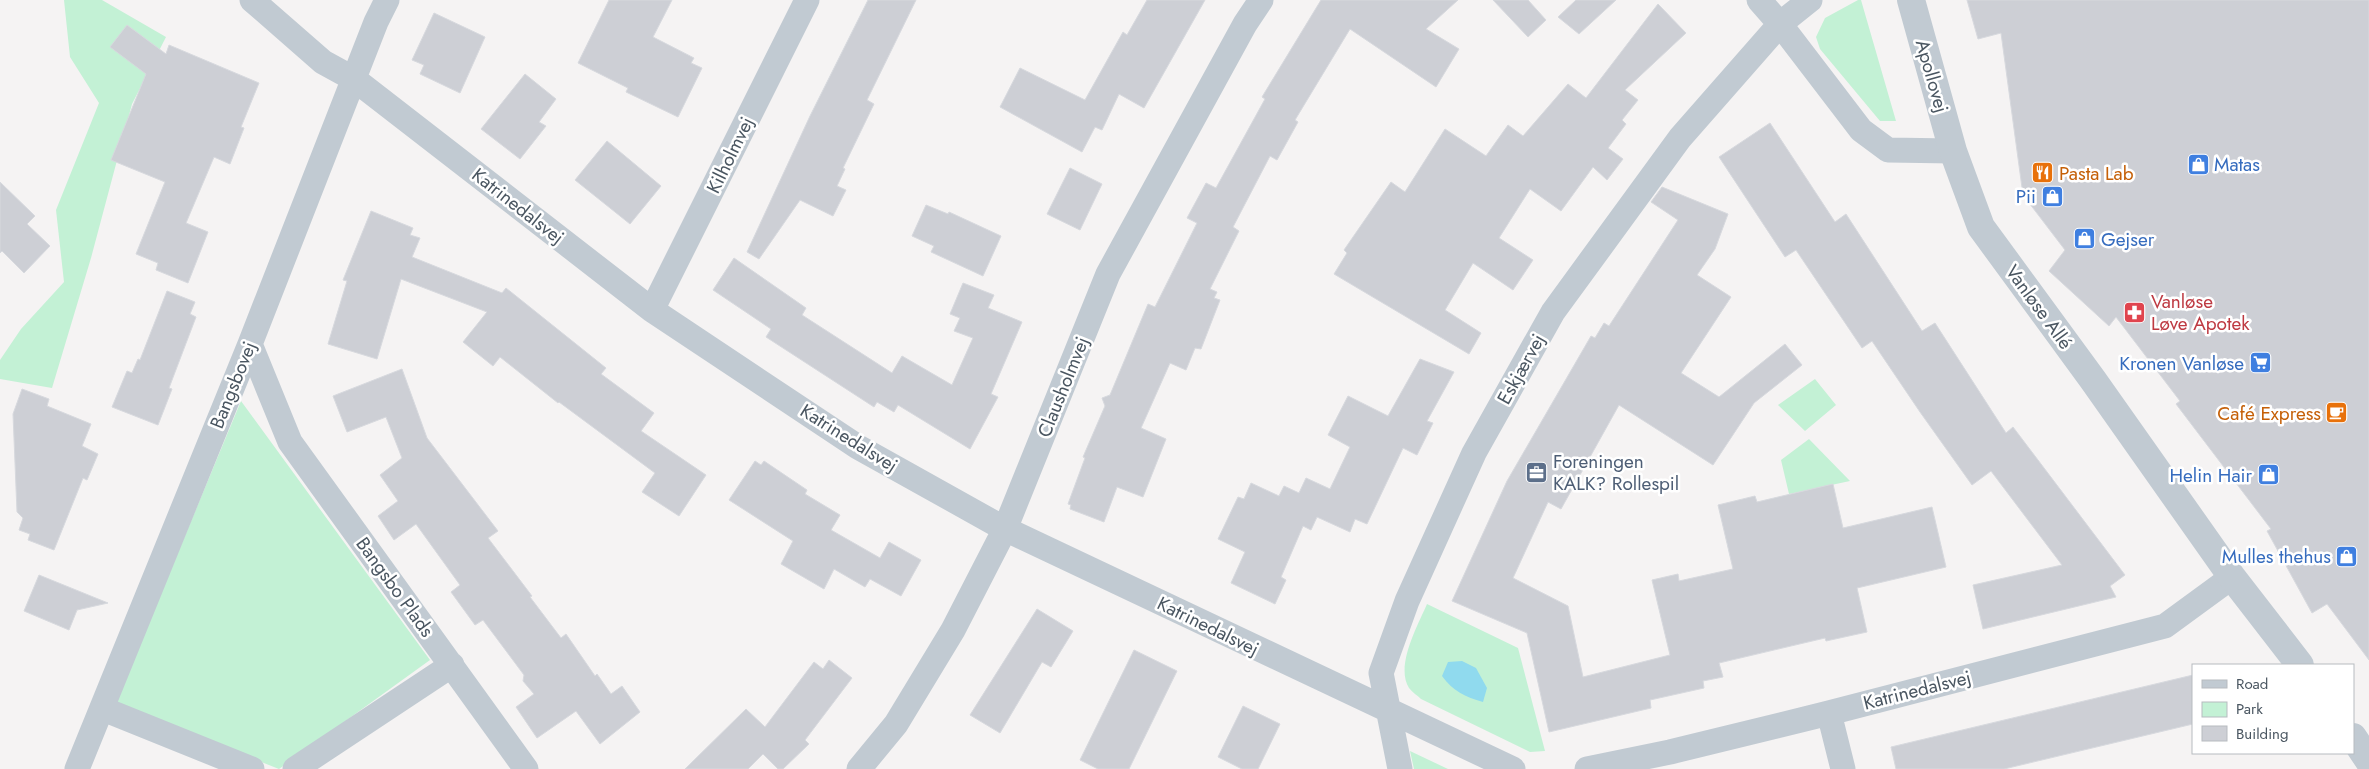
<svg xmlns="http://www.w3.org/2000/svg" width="2369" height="769" font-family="Jost,sans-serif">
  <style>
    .green { fill: #c3f1d5 }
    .water { fill: #90daee }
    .building { fill: #cdcfd5; stroke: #d7d9de }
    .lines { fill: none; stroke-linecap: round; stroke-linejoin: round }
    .minor { stroke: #c1cad2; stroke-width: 25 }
    .tertiary { stroke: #c1cad2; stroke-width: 28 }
    .labels { text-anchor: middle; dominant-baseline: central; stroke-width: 5; stroke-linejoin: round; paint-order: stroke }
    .street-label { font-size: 19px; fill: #4a5661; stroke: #fff }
    .shop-label { font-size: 19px; fill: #366cbe; stroke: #fff; text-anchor: end }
    .food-label { font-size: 19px; fill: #c56008; stroke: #fff; text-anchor: start }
    .health-label { font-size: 19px; fill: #be3a42; stroke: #fff; text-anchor: start }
    .service-label { font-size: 19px; fill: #4e5e75; stroke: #fff; text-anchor: start }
  </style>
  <rect width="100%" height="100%" fill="#f5f3f3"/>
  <path class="green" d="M64,0H102L166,37L132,104L91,258L52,388L0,379V360L21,329L64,282L56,210L99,103L70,57Z
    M1858,0H1861L1896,121H1880L1820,49L1816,37L1825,18Z
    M1815,379L1836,405L1805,431L1778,405Z
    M241,401L430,660L279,769L115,704Z
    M1809,439L1850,481L1789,494L1781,460Z
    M1427,604L1518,648L1545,751L1530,752L1421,699C1418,696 1412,692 1409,688C1395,666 1418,625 1427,604Z
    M1410,751L1448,769H1414Z"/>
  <path class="water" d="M1462,661L1476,668L1487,688L1483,702C1465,697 1453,691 1442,676L1448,662Z"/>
  <path class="building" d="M609,0H672L653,37L694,58L691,63L702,68L678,117L626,92L628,88L578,63Z
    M868,0H916L867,100L874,104L843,168L845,169L837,186L846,190L833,216L800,200L759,259L747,252L810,116Z
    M1147,0H1205L1144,108L1119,94L1102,130L1095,127L1082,152L1000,107L1020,68L1085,100L1123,32L1127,35Z
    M1321,0H1458L1426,29L1459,49L1436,87L1350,29L1295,120L1298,122L1277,160L1270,156L1233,227L1239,231L1210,289L1217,292L1214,298L1220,300L1201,349L1195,348L1186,370L1170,363L1141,428L1166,439L1143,497L1117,487L1104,522L1070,509L1071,505L1068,504L1085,458L1083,457L1105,406L1102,398L1110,395L1148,304L1155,307L1197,223L1187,218L1206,183L1216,188L1265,99L1262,97Z
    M1493,0H1528L1546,20L1528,37Z
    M1576,0H1616L1579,34L1558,17Z
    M1967,0H2369V660L2327,604L2312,613L2267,531L2271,529L2176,404L2180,401L2116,317L2109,326L2049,271L2065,250L2023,195L2001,33L1978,39Z
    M1658,4L1686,33L1625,90L1638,100L1622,120L1626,124L1608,148L1623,159L1607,180L1593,167L1561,211L1530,189L1499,238L1533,260L1513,290L1473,263L1445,310L1481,333L1469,354L1334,274L1347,253L1344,250L1391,182L1405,192L1445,129L1486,156L1508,125L1523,136L1568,84L1586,98Z
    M434,13L485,37L460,93L420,74L424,65L412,60Z
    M127,25L166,54L169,45L259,83L241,127L244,128L230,164L214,157L186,223L208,232L188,283L156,270L158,263L136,254L165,182L111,160L146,74L110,47Z
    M525,74L556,99L539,122L546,126L520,159L481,129Z
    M1770,123L1835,222L1846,214L1922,331L1935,323L2006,433L2013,427L2125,575L2110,586L2116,597L1983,629L1973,585L2062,565L1991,471L1972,485L1920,412L1872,341L1862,348L1796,250L1785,257L1719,157Z
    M607,141L661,186L630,224L575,180Z
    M1070,168L1102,184L1080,230L1047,214Z
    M0,182L35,216L27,224L50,246L24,273L2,251L0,253Z
    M1662,187L1728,214L1715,249L1697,275L1731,297L1681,373L1719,397L1785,344L1802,365L1754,403L1713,465L1619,405L1561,509L1548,502L1513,578L1568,606L1583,677L1670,655L1652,580L1678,574L1679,581L1733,569L1718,505L1755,496L1757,502L1833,484L1843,528L1932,507L1946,567L1857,588L1867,632L1826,641L1825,638L1719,663L1723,677L1703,681L1704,688L1650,700L1651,708L1549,732L1527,633L1452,601L1507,481L1591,336L1595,338L1604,323L1609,326L1678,220L1651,202Z
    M926,205L948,214L949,212L1001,236L983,276L931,252L934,246L912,236Z
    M371,211L413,228L410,235L420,238L412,257L502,293L506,288L606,368L601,374L654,413L641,431L706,475L679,516L642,492L655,473L559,402L558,403L500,357L493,366L463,342L487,312L401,279L377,359L328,344L347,281L343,280Z
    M734,258L806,308L802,315L892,373L902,356L952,385L973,338L954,331L960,318L950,314L963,283L994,295L988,308L1022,322L991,394L998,397L970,449L898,405L894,412L877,402L874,407L766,337L771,329L713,290Z
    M167,291L195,302L190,314L196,317L169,388L172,389L158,425L112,407L127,371L132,373L138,359L140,360Z
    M1420,359L1454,372L1427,421L1433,423L1417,455L1403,448L1367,524L1355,519L1350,532L1317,517L1311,530L1303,526L1281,577L1286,580L1275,604L1231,583L1245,552L1218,539L1238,497L1244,499L1251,483L1279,496L1284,486L1299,493L1306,478L1330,489L1350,447L1328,435L1348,396L1388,416Z
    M402,369L427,438L498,531L488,538L532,596L530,597L561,638L566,634L595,676L597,674L611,694L622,686L640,712L600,744L576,711L537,738L516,707L534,694L523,681L524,675L483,620L475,625L451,592L460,585L416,524L394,540L378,516L398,501L380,475L402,458L386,417L347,432L333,396Z
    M22,389L49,399L47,406L91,424L82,446L98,454L87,480L83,478L54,550L28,540L30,534L19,530L23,518L17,512L13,414Z
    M755,461L761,465L764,461L807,490L805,494L840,515L831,530L880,558L889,542L921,560L901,596L870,579L865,587L834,569L824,589L781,564L793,541L729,500Z
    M39,575L108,603L77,610L69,630L24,611Z
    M1037,609L1073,631L1051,667L1042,662L1000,733L970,715Z
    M1134,650L1177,671L1129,769H1098L1080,760Z
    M829,660L852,678L805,740L809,744L783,769H778L763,754L748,769H685L746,709L765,727L814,662L823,669Z
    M2193,675V724L2004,769H1896L1891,747Z
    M1243,706L1280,724L1258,769H1242L1218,757Z"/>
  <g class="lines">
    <path class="minor" d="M252,0L323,62L354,79L652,310L858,447L1005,529L1513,769
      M1759,0L1780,24L1861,130L1888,150L1953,151
      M652,310L807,0
      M250,344L290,442L526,769
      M103,709L252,769
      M1829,713L1843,769
      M77,769L250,344L376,22L387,0
      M295,769L452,665
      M859,769L896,724L953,630L1005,529L1108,274L1245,24L1261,0
      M1400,769L1381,673L1407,601L1474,453L1553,312L1680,138L1780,24L1810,0
      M1587,769L1670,752L1829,713L2165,626L2232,577"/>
    <path class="tertiary" d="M1911,0L1953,151L1981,227L2093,380L2232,577L2300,665
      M2353,737L2369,761"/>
  </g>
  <defs>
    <symbol id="shop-square" viewBox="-11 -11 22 22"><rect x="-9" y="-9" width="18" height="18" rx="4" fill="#3f7fe0" stroke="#fff"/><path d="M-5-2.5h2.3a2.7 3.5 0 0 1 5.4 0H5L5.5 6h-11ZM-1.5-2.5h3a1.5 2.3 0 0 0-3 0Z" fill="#fff"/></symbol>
    <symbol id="restaurant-square" viewBox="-11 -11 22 22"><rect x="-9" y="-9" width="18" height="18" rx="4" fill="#e8710a" stroke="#fff"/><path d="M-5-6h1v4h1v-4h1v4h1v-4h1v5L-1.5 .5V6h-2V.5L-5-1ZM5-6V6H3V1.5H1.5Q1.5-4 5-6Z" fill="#fff"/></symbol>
    <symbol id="pharmacy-square" viewBox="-11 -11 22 22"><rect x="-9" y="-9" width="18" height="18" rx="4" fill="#e0444e" stroke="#fff"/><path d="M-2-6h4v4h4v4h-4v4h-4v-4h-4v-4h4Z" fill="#fff"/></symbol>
    <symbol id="supermarket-square" viewBox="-11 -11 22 22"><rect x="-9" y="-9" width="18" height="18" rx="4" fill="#3f7fe0" stroke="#fff"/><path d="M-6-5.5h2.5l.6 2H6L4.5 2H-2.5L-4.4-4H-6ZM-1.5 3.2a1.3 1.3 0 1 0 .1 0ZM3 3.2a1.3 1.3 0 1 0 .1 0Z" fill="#fff"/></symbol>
    <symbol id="cafe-square" viewBox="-11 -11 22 22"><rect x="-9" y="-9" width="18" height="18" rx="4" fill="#e8710a" stroke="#fff"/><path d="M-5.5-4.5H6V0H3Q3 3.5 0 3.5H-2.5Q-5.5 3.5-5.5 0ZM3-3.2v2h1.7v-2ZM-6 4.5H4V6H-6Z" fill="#fff"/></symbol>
    <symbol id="office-square" viewBox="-11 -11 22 22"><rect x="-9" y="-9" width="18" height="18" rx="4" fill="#5c6f8a" stroke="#fff"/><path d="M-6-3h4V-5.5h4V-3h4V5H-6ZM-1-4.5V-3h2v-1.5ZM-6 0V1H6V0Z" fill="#fff"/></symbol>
  </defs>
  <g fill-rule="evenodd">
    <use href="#shop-square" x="2186" y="152" width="25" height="25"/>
    <use href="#restaurant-square" x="2030" y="160" width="25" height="25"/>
    <use href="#shop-square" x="2040" y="184" width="25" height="25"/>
    <use href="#shop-square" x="2072" y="226" width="25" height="25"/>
    <use href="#pharmacy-square" x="2122" y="300" width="25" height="25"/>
    <use href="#supermarket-square" x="2248" y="350" width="25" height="25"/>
    <use href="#cafe-square" x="2324" y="400" width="25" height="25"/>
    <use href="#office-square" x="1524" y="460" width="25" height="25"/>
    <use href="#shop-square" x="2256" y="462" width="25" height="25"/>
    <use href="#shop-square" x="2334" y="544" width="25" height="25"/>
  </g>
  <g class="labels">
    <g class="street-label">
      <text transform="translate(1932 76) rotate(74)">Apollovej</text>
      <text transform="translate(730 155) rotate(-64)">Kilholmvej</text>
      <text transform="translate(518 206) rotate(38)">Katrinedalsvej</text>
      <text transform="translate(2039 307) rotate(54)">Vanløse Allé</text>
      <text transform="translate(1521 369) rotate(-61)">Eskjærvej</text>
      <text transform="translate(233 385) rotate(-68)">Bangsbovej</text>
      <text transform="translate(1063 387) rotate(-68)">Clausholmvej</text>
      <text transform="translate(849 438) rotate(32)">Katrinedalsvej</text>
      <text transform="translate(395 587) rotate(54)">Bangsbo Plads</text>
      <text transform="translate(1208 626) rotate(26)">Katrinedalsvej</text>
      <text transform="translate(1917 690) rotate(-14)">Katrinedalsvej</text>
    </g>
    <g class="shop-label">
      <text x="2214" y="164" text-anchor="start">Matas</text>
      <text x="2036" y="196">Pii</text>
      <text x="2101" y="239" text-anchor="start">Gejser</text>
      <text x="2244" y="363">Kronen Vanløse</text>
      <text x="2252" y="475">Helin Hair</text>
      <text x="2331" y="556">Mulles thehus</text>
    </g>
    <g class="food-label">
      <text x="2059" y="173">Pasta Lab</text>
      <text x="2321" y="413" text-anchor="end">Café Express</text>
    </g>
    <g class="health-label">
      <text x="2151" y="301">Vanløse<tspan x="2151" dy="22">Løve Apotek</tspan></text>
    </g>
    <g class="service-label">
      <text x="1553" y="461">Foreningen<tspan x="1553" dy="22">KALK? Rollespil</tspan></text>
    </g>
  </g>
  <rect x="2192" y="664" width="162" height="90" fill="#ffffff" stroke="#b7bbc0"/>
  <rect x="2202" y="680" width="25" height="8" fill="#c1cad2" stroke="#b7bbc0"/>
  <text x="2236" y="689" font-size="15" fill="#4a5661">Road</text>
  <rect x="2202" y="702" width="25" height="15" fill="#c3f1d5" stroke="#b7bbc0"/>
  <text x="2236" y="714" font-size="15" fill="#4a5661">Park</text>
  <rect x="2202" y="726" width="25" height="15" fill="#cdcfd5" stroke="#b7bbc0"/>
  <text x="2236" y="739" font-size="15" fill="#4a5661">Building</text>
</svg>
